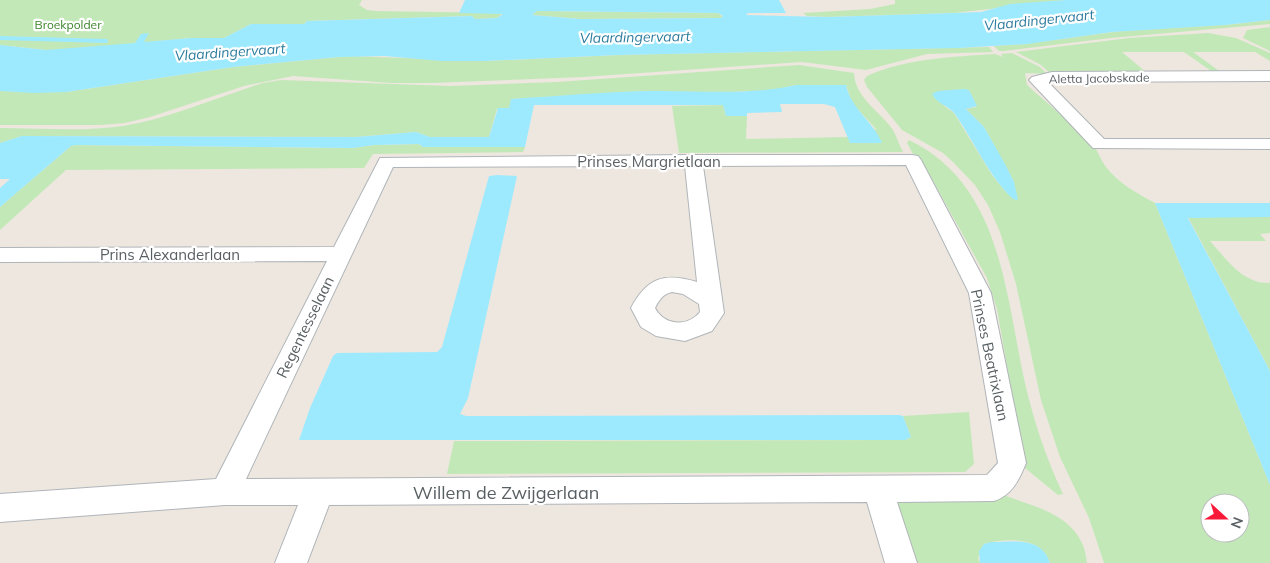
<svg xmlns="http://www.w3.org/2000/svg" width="1270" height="563" font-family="Mulish,sans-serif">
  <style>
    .green { fill: #c3e8b8; fill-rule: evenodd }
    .water { fill: #9deaff; fill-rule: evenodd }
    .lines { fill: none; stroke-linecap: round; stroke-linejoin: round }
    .stream { stroke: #9deaff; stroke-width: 4 }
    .street-casing { stroke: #b0b5b9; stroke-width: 2 }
    .street { fill: #fff; fill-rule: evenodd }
    .labels { text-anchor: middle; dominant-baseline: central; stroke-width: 4.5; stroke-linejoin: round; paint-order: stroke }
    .far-park-label { font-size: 12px; fill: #3c862c; stroke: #fff }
    .far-street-label { font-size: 12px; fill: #585f62; stroke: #fff }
    .far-water-label { font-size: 14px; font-style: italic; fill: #2c7c9e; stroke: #fff }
    .street-label { font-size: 15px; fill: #585f62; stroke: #fff }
    .near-street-label { font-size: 18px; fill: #585f62; stroke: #fff }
  </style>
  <rect width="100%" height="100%" fill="#ede7df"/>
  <path class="green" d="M0,0H362L359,5L367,10L376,11L503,13L497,18L475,19L472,16L307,21L304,24H251L224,38H191L64,50H46L0,45Z
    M895,0H1067L954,13L829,17L807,16L803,13L870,9L895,4Z
    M537,11L718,13L723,17L721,18L580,19L532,15Z
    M1270,20V24L1111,38L1004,51H999L994,46C1034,44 1073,37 1113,32C1165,27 1218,27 1270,20Z
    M1270,27V51L1243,38L1247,30Z
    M1208,33L1236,38L1270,53V61L1255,52H1193L1222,73H1214L1184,52H1122L1147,73L1051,74L1041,65L1016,52L1129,38Z
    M989,47L993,52L927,54L866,70L802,62L583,77L432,83H391L293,76L244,86L150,117L125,123L101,125H0V91L66,92L233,67L349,56L485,61L618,55Z
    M1012,53L1040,67L1047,74L1025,73L1027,85C1049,105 1071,122 1092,144C1098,151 1101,160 1106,167C1118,183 1138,194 1155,203L1270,485V563H1104L1089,518L1060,457L1041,400L1016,284L1000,232L988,205L975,185L953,162L943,153L902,130L867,87L864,80L867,76C907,58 952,57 995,54L1003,57L1001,54ZM969,90L976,107L966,109L984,127L1014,182L1006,192L992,175L954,113L943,105ZM1210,503H1240V533H1210Z
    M799,65L854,73C855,98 881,112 893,130C897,137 899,145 903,152L679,153L672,106L723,105L726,116H747L746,139L848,137L851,143L876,129L852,103L846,85H796L773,90L708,93L650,91L512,99L509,108L497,109L489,137H430L416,132L356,137L22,136L0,143V128C40,128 83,132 123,126C171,118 217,97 263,83L281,80L450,86L557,82Z
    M909,140C1002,185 1005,294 1025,383C1034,422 1046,458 1063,494L1058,495L1025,468L997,309L987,278L919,156L913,154L907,143Z
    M419,144L423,147H525L523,152L373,154L364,168L66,170L0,230V207L71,146L76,145L353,148L374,145Z
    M1188,217H1270V233L1260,234L1266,241H1210C1227,260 1243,284 1270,283V371Z
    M969,412L974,464L965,472L447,474L454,441L905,440L911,437L903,416Z
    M1006,496C1033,506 1069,514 1082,543C1085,549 1086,557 1087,563H1050C1042,536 1005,538 984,544L978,558L980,563H917L897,508L900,498Z"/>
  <path class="water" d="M465,0H779L786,13H748L746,15L829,17L954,13L981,12L1010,4L1067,0H1270V20L1225,25L1112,32L1027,44L958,48L618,55L485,61H442L384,56L339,57L233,67L66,92L34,93L0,91V45L46,50L135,43L141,34L149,33L144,42L191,38H224L251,24H304L307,21L472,16L475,19L497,18L503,14L459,13ZM537,11L718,13L723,16L721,18L580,19L532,15Z
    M796,85H846C851,109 873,121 882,143H850L835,107L824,104H780L782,112L747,113V116H726L723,105H534L525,147H423L419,144L374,145L353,148L76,145L71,146L0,207V188L10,179H0V143L22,136L356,137L416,132L430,137H489L498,108H509L511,99C557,96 603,92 648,91C697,90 747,96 796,85Z
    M964,89L969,90L977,106L966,109L984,127L1005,164L1014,182L1018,200L1013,199C988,175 975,143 955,114C948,105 938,105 932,94L938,91Z
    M498,175L517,176L468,398L460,414L466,416L899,415L903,416L911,437L905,440H299L310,408L333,356L337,353L437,352L442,347L489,176Z
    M1155,203H1270V217L1188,218L1270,371V485Z
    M991,542C1013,542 1042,536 1050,563H980L979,551L984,544Z"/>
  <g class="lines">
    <path class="stream" d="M0,38L106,41"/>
    <defs>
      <path id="street" d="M1270,71V81L1048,82L1104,139H1270V149L1093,148L1029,80L1032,77L1052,72Z
        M690,155H912L918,156L921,160L991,293L1026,463C1019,480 1012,495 994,501L897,502L917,563H885L867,502L329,505L307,563H275L298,505H225L0,522V494L216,479L327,261L0,262V248L334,247L380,158ZM906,165L969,293L998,463L987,475L246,479L393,167L685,166L697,282C664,272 647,278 631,308L641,327L656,336L685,341L712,331L724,313L703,166ZM672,292L683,294L699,304L700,312C688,327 664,326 655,308C659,300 663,294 672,292Z"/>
    </defs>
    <use href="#street" class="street-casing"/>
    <use href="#street" class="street"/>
  </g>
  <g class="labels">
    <g class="far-park-label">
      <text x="68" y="24">Broekpolder</text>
    </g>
    <g class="far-street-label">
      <text transform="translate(1099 78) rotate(-1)">Aletta Jacobskade</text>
    </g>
    <g class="far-water-label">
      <text transform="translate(1039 20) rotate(-6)">Vlaardingervaart</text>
      <text transform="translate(635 37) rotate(-1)">Vlaardingervaart</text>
      <text transform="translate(230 52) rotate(-4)">Vlaardingervaart</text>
    </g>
    <g class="street-label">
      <text x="649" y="161">Prinses Margrietlaan</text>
      <text x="170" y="254">Prins Alexanderlaan</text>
      <text transform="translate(305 327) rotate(-64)">Regentesselaan</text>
      <text transform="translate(990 355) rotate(78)">Prinses Beatrixlaan</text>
    </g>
    <g class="near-street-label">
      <text x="506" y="492">Willem de Zwijgerlaan</text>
    </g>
  </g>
  <g transform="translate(1225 518) rotate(111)"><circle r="24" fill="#ffffff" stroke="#bcbfc0"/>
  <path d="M0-4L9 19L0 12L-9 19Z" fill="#f91938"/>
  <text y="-8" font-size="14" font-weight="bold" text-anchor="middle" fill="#585f62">N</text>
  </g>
</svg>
